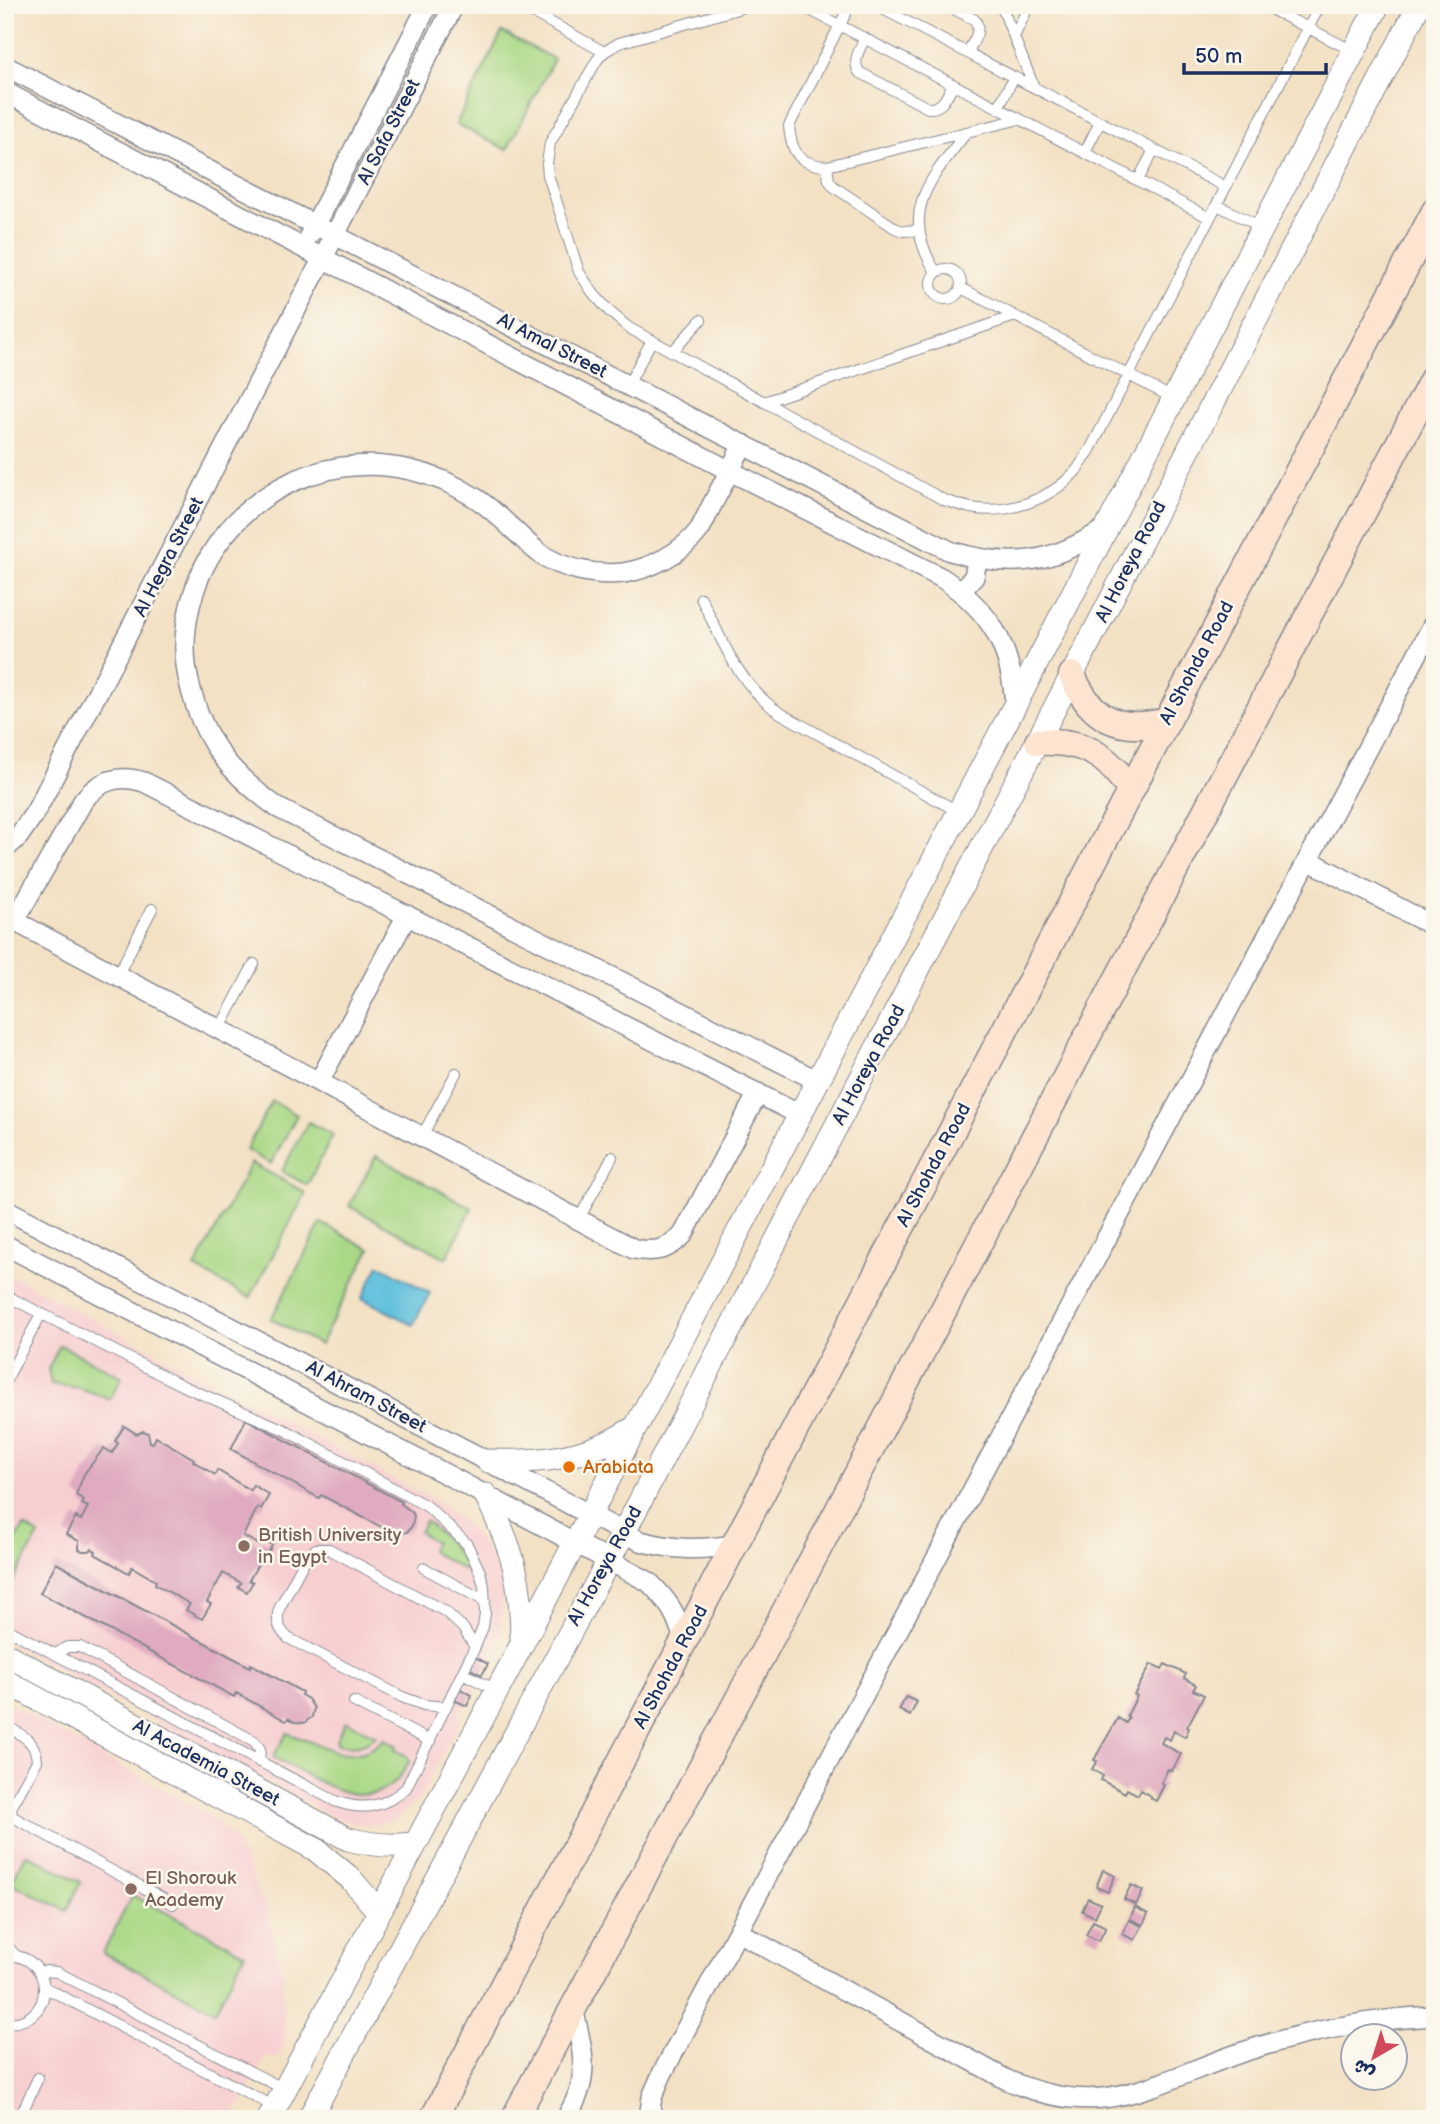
<svg xmlns="http://www.w3.org/2000/svg" width="1440" height="2124" font-family="'Balsamiq Sans','Playpen Sans Arabic',sans-serif">
  <style>
    .built { fill: #f7cfd0 }
    .green { fill: #aad886; stroke: #628472; stroke-width: 2 }
    .water { fill: #5ec0dc; stroke: #3c789d; stroke-width: 2 }
    .building { fill: #e0aac0 }
    .lines { fill: none; stroke-linecap: round; stroke-linejoin: round }
    .service-casing { stroke: #878891; stroke-width: 12 }
    .minor-casing { stroke: #878891; stroke-width: 22 }
    .tertiary-casing { stroke: #878891; stroke-width: 25 }
    .secondary-casing { stroke: #878891; stroke-width: 29 }
    .service { stroke: #fff; stroke-width: 10 }
    .minor { stroke: #fff; stroke-width: 19 }
    .tertiary { stroke: #fff; stroke-width: 23 }
    .secondary { stroke: #fde4d1; stroke-width: 26 }
    .food-dot { fill: #e8710a; stroke: #fbf7ec; stroke-width: 2.5 }
    .education-dot { fill: #8d6e63; stroke: #fbf7ec; stroke-width: 2.5 }
    .labels { text-anchor: middle; dominant-baseline: central; stroke-width: 5; stroke-linejoin: round; paint-order: stroke }
    .street-label { font-size: 19px; fill: #1b2f5e; stroke: #fbf7ec }
    .food-label { font-size: 19px; fill: #c56008; stroke: #fbf7ec; text-anchor: start }
    .education-label { font-size: 19px; fill: #785e54; stroke: #fbf7ec; text-anchor: start }
  </style>
  <rect width="100%" height="100%" fill="#fbf7ec"/>
  <filter id="ink" filterUnits="userSpaceOnUse"><feTurbulence type="fractalNoise" baseFrequency=".0143" numOctaves="2"/><feDisplacementMap in="SourceGraphic" scale="14" xChannelSelector="R" yChannelSelector="G"/><feConvolveMatrix kernelMatrix="1 2 1 2 8 2 1 2 1" color-interpolation-filters="sRGB"/></filter>
  <filter id="wash" filterUnits="userSpaceOnUse"><feTurbulence type="fractalNoise" baseFrequency=".00686" numOctaves="4" result="noise"/><feDisplacementMap in="SourceGraphic" scale="28" xChannelSelector="R" yChannelSelector="G"/><feGaussianBlur stdDeviation="1.57" result="paint"/><feColorMatrix in="noise" values="0 0 0 0 0 0 0 0 0 0 0 0 0 0 0 0 0 1.4 0 .05"/><feComposite in="paint" operator="in"/></filter>
  <g filter="url(#wash)">
    <rect width="100%" height="100%" fill="#f3e1c4"/>
    <path class="built" d="M5,1272L440,1504L466,1524L477,1537L489,1554L498,1573L503,1593L501,1634L467,1706L463,1705L458,1714L462,1717L424,1790L417,1801L395,1820L368,1826L337,1819L5,1641Z
      M5,1701L212,1817L231,1834L246,1862L269,1917L283,1978L285,2039L279,2058L266,2057L236,2109L243,2119H5Z"/>
    <path class="green" d="M502,32L554,59L507,150L456,124Z
      M272,1101L297,1115L271,1164L246,1150Z
      M308,1122L333,1135L307,1185L282,1171Z
      M376,1156L472,1208L446,1258L349,1206Z
      M251,1163L306,1193L250,1298L195,1268Z
      M321,1223L370,1249L320,1345L271,1319Z
      M60,1345L122,1377L110,1399L79,1388L51,1384L48,1369Z
      M425,1521C442,1533 455,1549 466,1566L464,1570L430,1551L435,1542L419,1532Z
      M24,1526L39,1535L12,1583L5,1579V1559Z
      M346,1721L376,1736C365,1746 353,1748 338,1744L336,1740Z
      M287,1733L339,1753C358,1756 370,1752 384,1739L397,1746L395,1750L407,1756L409,1762C377,1826 318,1780 273,1757Z
      M26,1854L81,1882L67,1911L11,1883Z
      M132,1895L245,1953L215,2011L103,1953Z"/>
    <path class="water" d="M379,1265L430,1293L413,1325L362,1298Z"/>
    <g id="blocks">
      <path class="building" d="M246,1419L402,1502L401,1504L412,1512L414,1516L412,1526L407,1532L402,1533L388,1528L387,1530L336,1503L321,1495L319,1498L231,1449Z
        M124,1426L137,1434L143,1431L148,1433L150,1442L153,1443L156,1437L194,1459L193,1461L215,1475L217,1470L250,1490L253,1485L269,1495L261,1509L258,1507L243,1536L260,1545L262,1540L272,1545L267,1555L264,1553L252,1575L249,1580L253,1582L247,1592L238,1587L241,1583L223,1573L207,1602L211,1604L202,1619L186,1610L190,1604L155,1584L156,1581L132,1567L129,1573L95,1554L96,1551L92,1549L89,1551H82L79,1549V1541L66,1534L76,1517L81,1520L88,1507L82,1504L84,1500L76,1495L84,1474L104,1448L112,1453L118,1443L115,1441Z
        M56,1563L250,1667L251,1664L302,1692L301,1695L308,1699L314,1708L312,1717L304,1723L295,1722L288,1718L286,1721L236,1693L234,1697L40,1593Z
        M475,1657L488,1664L482,1675L470,1669Z
        M1151,1664L1162,1669L1165,1664L1186,1674L1184,1678L1196,1685L1193,1690L1204,1695L1187,1727L1189,1728L1185,1737L1174,1731L1170,1740L1164,1737L1161,1743L1181,1754L1172,1771L1168,1769L1161,1783L1164,1785L1156,1801L1151,1798V1796L1141,1790L1138,1795L1127,1789L1125,1793L1101,1780L1103,1776L1092,1769L1097,1761L1094,1760L1118,1718L1126,1723L1129,1718L1127,1716L1137,1696L1134,1695Z
        M460,1689L472,1695L467,1706L454,1700Z
        M906,1697L917,1702L910,1716L899,1710Z
        M1103,1870L1115,1876L1108,1892L1096,1887Z
        M1131,1885L1143,1891L1136,1905L1124,1899Z
        M1088,1898L1101,1904L1095,1917L1082,1911Z
        M1135,1907L1148,1914L1143,1925L1130,1919Z
        M1129,1920L1142,1926L1135,1940L1122,1934Z
        M1093,1921L1106,1927L1099,1941L1086,1935Z"/>
    </g>
  </g>
  <g filter="url(#ink)">
    <use href="#blocks" fill-opacity="0" stroke="#878891" stroke-width="2"/>
    <g class="lines">
      <defs>
        <path id="service" d="M519,5L604,52
          M751,5L619,43L604,52L597,60L550,143L547,164L548,175L579,272L593,293L610,312L629,328L944,500C953,503 962,506 971,508C1007,515 1050,500 1075,472C1081,465 1085,457 1090,450L1320,5
          M794,5L810,10L1210,218
          M850,5L789,126C791,152 799,165 827,166L1020,119
          M875,5L1226,187
          M946,5L975,20C982,31 973,42 967,53
          M1001,5L1034,87
          M1263,5L1353,51
          M1014,37L1029,5
          M865,38C860,49 852,60 859,72L928,108C943,109 947,96 953,84
          M998,108L1014,77
          M1085,152L1100,122
          M827,166L829,180L833,186L895,228L903,231L919,230
          M1138,180L1154,150
          M1217,205L1261,227
          M931 284a15 15 0 1 1 30 0a15 15 0 1 1-30 0Z
          M936,272C898,213 929,181 966,133
          M961,288L1173,398
          M672,352L701,320
          M628,385L652,340
          M764,402L1015,316
          M701,598C722,640 739,686 780,713L959,812
          M117,976L152,909
          M219,1030L254,964
          M422,1136L456,1073
          M579,1219L612,1157
          M5,1295L183,1386L287,1431L428,1507L467,1544L480,1572L484,1586L485,1614L483,1627L475,1647L406,1788C384,1808 362,1811 335,1801L5,1628
          M5,1382L41,1314
          M424,1568L485,1601
          M56,1654L67,1647H80L254,1741L260,1749L259,1762
          M462,1673L496,1690
          M354,1702L430,1741
          M446,1707L424,1705L402,1697L288,1638C278,1629 275,1619 280,1607L306,1558L316,1549H329L446,1612L463,1628L475,1647
          M5,1709L15,1687
          M5,1725C21,1735 36,1740 37,1761L12,1806L11,1812L13,1817L173,1904
          M5,1943L15,1955
          M5,1955C57,1954 57,2025 5,2023
          M40,1972L46,1971L57,1972L284,2089
          M44,1987L275,2107
          M19,2119L38,2078"/>
        <path id="minor" d="M5,66L950,551C1013,570 1054,563 1107,527
          M5,92L730,471L942,578C991,611 1011,646 1015,705
          M310,234L428,5
          M743,444C734,463 724,482 714,501C709,510 705,520 700,529C683,552 651,569 623,573C595,576 561,569 538,552C516,534 498,512 474,497C392,444 288,458 226,533C193,573 177,631 189,682C203,741 229,773 278,808L818,1081
          M961,591L974,577L977,559
          M5,849L19,836L36,811L454,5
          M1308,860L1435,927
          M5,916L634,1249C655,1253 668,1250 683,1235L758,1093
          M15,920L83,801C99,780 118,774 144,782L800,1115
          M319,1082L407,915
          M5,1209L640,1541C674,1550 702,1551 736,1544
          M5,1245L438,1470L649,1582C669,1602 677,1614 684,1641
          M738,1932L1007,2080C1107,2124 1154,2081 1246,2051C1307,2031 1371,2019 1435,2016
          M566,2119C570,2111 575,2103 578,2094C589,2066 579,2035 573,2008
          M649,2119L652,2097L662,2074L1435,621"/>
        <path id="tertiary" d="M488,1461C527,1462 565,1461 602,1445C614,1441 625,1433 636,1427
          M486,1495C512,1548 522,1580 522,1639
          M5,1654L348,1839C371,1845 391,1847 415,1844
          M5,1681L315,1849L350,1878L379,1912
          M269,2119L522,1644L1015,705L1378,5
          M309,2119L624,1532L1072,675L1419,5"/>
        <path id="secondary" d="M1072,675C1091,720 1120,733 1166,721
          M1038,742C1081,740 1107,753 1130,790
          M433,2119L1435,211
          M514,2119L778,1625L1435,375"/>
      </defs>
      <use href="#service" class="service-casing"/>
      <use href="#minor" class="minor-casing"/>
      <use href="#tertiary" class="tertiary-casing"/>
      <use href="#secondary" class="secondary-casing"/>
      <use href="#service" class="service"/>
      <use href="#minor" class="minor"/>
      <use href="#tertiary" class="tertiary"/>
      <use href="#secondary" class="secondary"/>
    </g>
  </g>
  <circle class="food-dot" cx="569" cy="1467" r="7"/>
  <g class="education-dot">
    <circle cx="244" cy="1546" r="7"/>
    <circle cx="131" cy="1889" r="7"/>
  </g>
  <g class="labels">
    <g class="street-label">
      <text transform="translate(389 132) rotate(-63)">Al Safa Street</text>
      <text transform="translate(552 346) rotate(27)">Al Amal Street</text>
      <text transform="translate(169 557) rotate(-63)">Al Hegra Street</text>
      <text transform="translate(1131 562) rotate(-63)">Al Horeya Road</text>
      <text transform="translate(1197 663) rotate(-62)">Al Shohda Road</text>
      <text transform="translate(869 1065) rotate(-62)">Al Horeya Road</text>
      <text transform="translate(934 1165) rotate(-62)">Al Shohda Road</text>
      <text transform="translate(366 1397) rotate(28)">Al Ahram Street</text>
      <text transform="translate(605 1566) rotate(-61)">Al Horeya Road</text>
      <text transform="translate(671 1667) rotate(-62)">Al Shohda Road</text>
      <text transform="translate(206 1763) rotate(28)">Al Academia Street</text>
    </g>
    <g class="food-label">
      <text x="583" y="1467">Arabiata</text>
    </g>
    <g class="education-label">
      <text x="258" y="1535">British University<tspan x="258" dy="22">in Egypt</tspan></text>
      <text x="145" y="1878">El Shorouk<tspan x="145" dy="22">Academy</tspan></text>
    </g>
  </g>
  <rect width="1440" height="2124" fill="none" stroke="#fbf7ec" stroke-width="28"/>
  <g transform="translate(1374 2057) rotate(219)"><circle r="33" fill="#fbf7ec" stroke="#a1a7b3" stroke-width="2"/>
  <path d="M0-5L12 26L0 18L-12 26Z" fill="#d1495b"/>
  <text y="-10" font-size="19" font-weight="bold" text-anchor="middle" fill="#1b2f5e">ش</text>
  </g>
  <path d="M1184 63v10h142v-10" fill="none" stroke="#1b2f5e" stroke-width="3.5"/>
  <text x="1195" y="63" font-size="21" fill="#1b2f5e" stroke="#fbf7ec" stroke-width="5" paint-order="stroke">50 m</text>
</svg>
